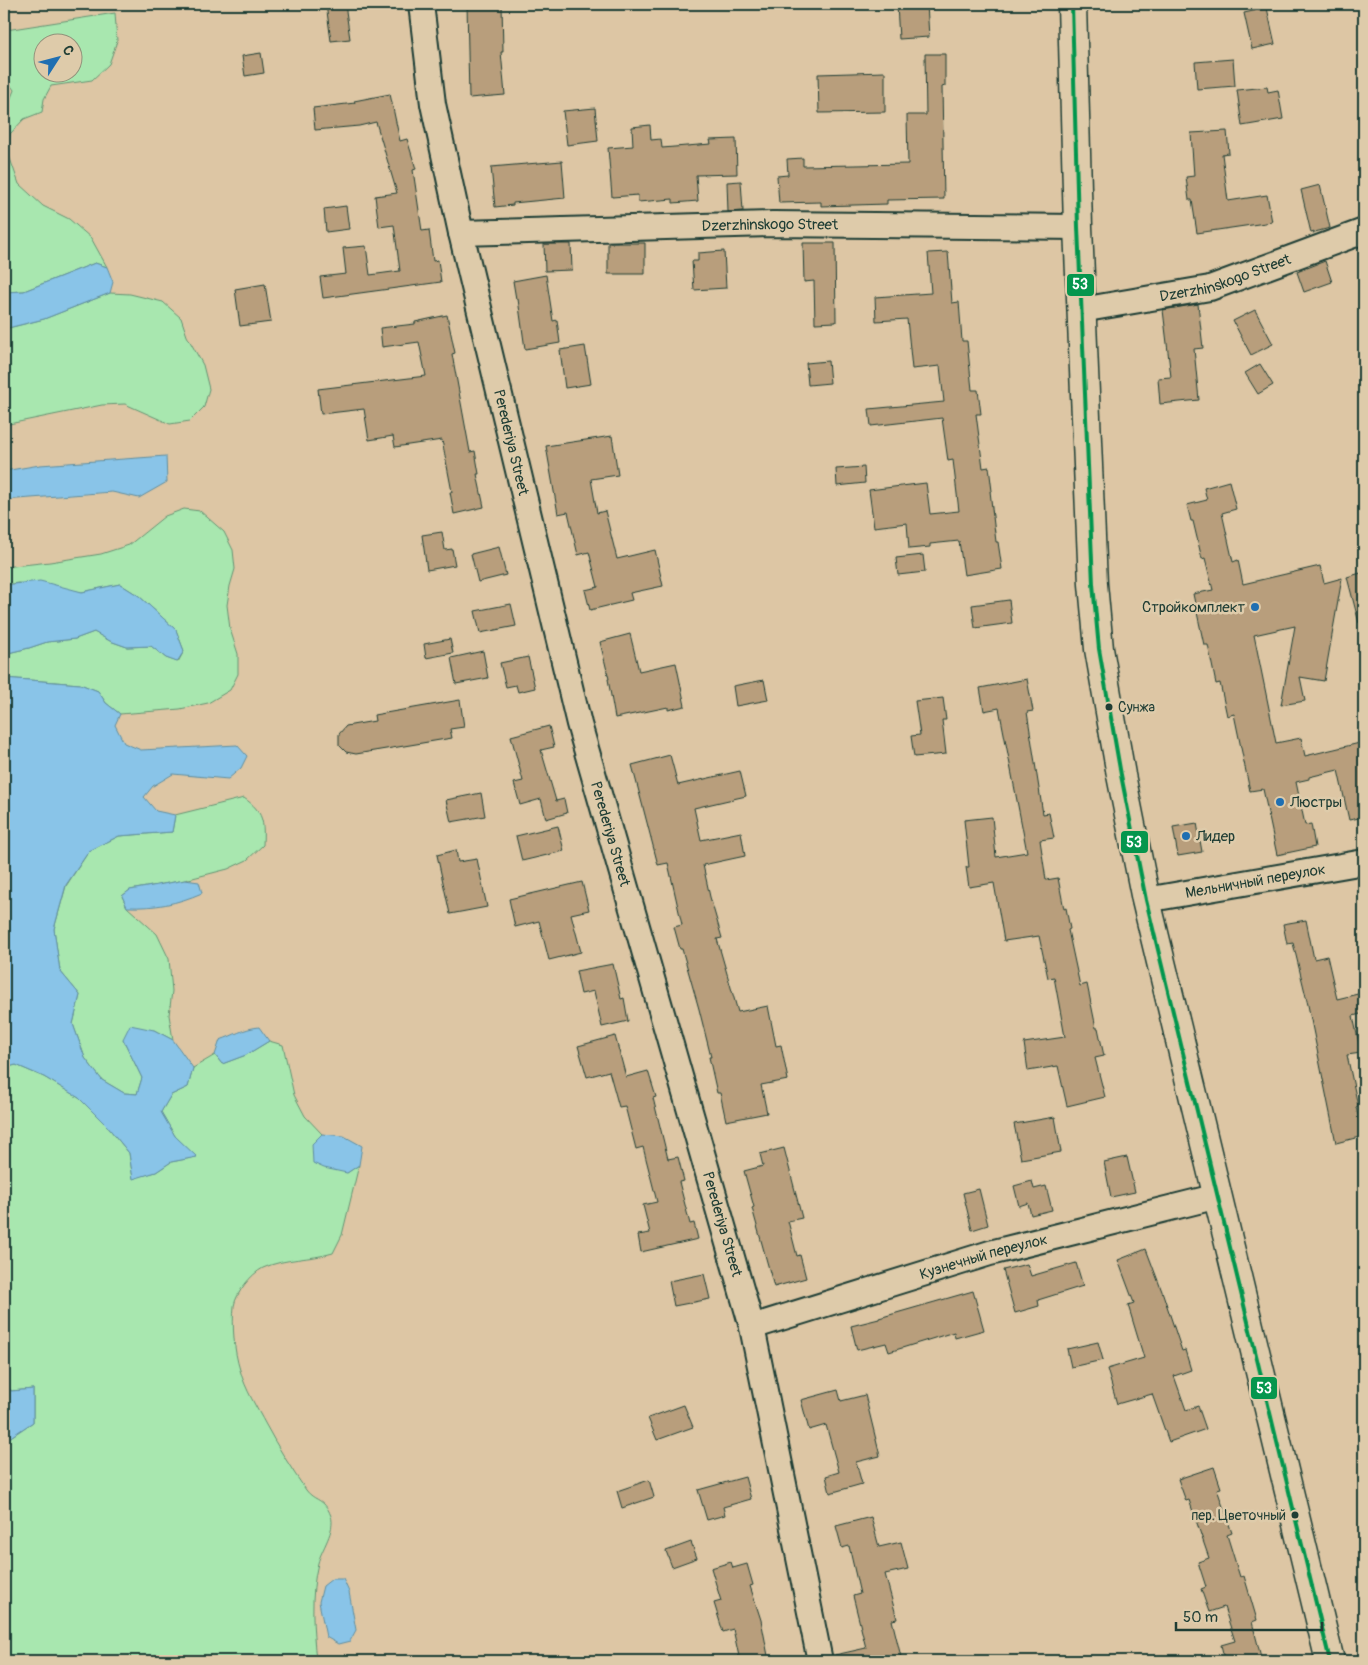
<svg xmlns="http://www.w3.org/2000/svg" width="1368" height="1665" font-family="Pangolin,sans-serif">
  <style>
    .green { fill: #a8e7af; stroke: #649272; fill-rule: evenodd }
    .water { fill: #89c4e8; stroke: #5f8ea0 }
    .building { fill: #b89e7b; stroke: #1f3d34 }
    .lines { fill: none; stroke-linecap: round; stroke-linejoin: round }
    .street-casing { stroke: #1f3d34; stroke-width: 28 }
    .secondary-casing { stroke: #1f3d34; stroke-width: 31 }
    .street { stroke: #decbaa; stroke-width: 24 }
    .secondary { stroke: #decbaa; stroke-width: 28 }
    .bus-1-casing { stroke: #decbaa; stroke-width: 8 }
    .bus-1 { stroke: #05964d; stroke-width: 4 }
    .poi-dot { fill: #1f6fb2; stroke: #decbaa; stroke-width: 2 }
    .bus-dot { fill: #1f3d34; stroke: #decbaa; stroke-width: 2 }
    .labels { text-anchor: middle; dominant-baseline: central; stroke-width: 5; stroke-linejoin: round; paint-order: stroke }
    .bus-label { font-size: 14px; fill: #1f3d34; stroke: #decbaa; text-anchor: start }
    .street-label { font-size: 15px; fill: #1f3d34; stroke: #decbaa }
    .poi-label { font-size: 15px; fill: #1f3d34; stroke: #decbaa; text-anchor: start }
    .line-badge { stroke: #decbaa; stroke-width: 2 }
    .badge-label { font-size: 14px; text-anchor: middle; font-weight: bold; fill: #fff }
  </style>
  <rect width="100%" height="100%" fill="#ddc6a4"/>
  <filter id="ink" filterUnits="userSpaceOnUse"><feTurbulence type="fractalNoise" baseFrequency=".02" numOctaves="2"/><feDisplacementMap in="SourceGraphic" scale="10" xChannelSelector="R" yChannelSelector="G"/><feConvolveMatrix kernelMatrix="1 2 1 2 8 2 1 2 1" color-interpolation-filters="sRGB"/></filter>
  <g filter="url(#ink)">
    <path class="green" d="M115,13L117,41L109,64L92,80L51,86L44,99L42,112L24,119L10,134L8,153L19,184L43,206L69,219L91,238L107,267L95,263L24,291L4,292V104L9,103L14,90L4,76V40L6,30ZM42,42H72V72H42Z
      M110,293L130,294L163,302L181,318L187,336L203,365L209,389L204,407L190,421L170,424L125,404L102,405L4,425V329L44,319Z
      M184,509L200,511L224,532L233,550L235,569L230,586L227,605L230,629L238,654V674L230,690L208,703L180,709L120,714L106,703L98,691L80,684L4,678V652L8,653L29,648L47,642L75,639L94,632L110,641L127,647L151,646L166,658L178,662L184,651L176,630L139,596L120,584L82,592L18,583L4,585V567L50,562L101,554L129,545L165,516Z
      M244,798C264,812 264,822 263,845L247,860L228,869L185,880L130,890L122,896L127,907L157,934L169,959L172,991L169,1015L173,1040L154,1030L123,1039L142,1078L137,1094L124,1093L102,1080L85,1058L73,1024L80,995L60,971L54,929L66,886L89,851L119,836L172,832L175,815Z
      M269,1041L283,1045L294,1095L305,1116L322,1134L312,1144L347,1173L359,1165L342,1235L333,1253C310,1260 285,1258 263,1268C251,1274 236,1293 234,1306C232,1326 234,1351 240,1370C245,1389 257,1408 266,1425C278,1447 291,1469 306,1490C315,1502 324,1497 331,1516C336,1530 321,1550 318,1563C310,1596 313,1628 316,1661H4V1444L12,1436L33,1422V1389L11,1391L4,1381V1354L7,1337L4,1336V1068L16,1065L44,1077L79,1098L107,1126L129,1153L133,1178L156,1172L171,1162L196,1157L175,1136L161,1112L171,1095L188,1087L193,1068L215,1055L222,1064L246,1055Z"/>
    <path class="water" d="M95,263L107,267L113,282L110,293L44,319L4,329V292L24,291Z
      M166,456L167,482L139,498L112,492L4,500V471L40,465Z
      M40,581L82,592L120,584L139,596L176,630L184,651L177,662L166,658L151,646L127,647L110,641L94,632L75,639L47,642L29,648L8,653L4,652V585Z
      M4,678L80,684L98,691L106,703L120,714L115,725L124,743L141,750L237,745L247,756L241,768L228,779L173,774L153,786L144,797L156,811L175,815L172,832L119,836L89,851L66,885L54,929L60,971L80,995L73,1024L85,1058L102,1080L124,1093L137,1094L142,1078L123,1039L130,1025L154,1030L173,1040L193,1068L188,1087L171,1095L161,1112L175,1136L197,1157L171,1162L156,1172L133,1179L129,1153L107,1126L79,1098L44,1077L16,1065L4,1068Z
      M185,880L199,882L202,893C176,904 156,908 127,907L122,896L130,890Z
      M259,1027L269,1041L246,1055L222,1064L215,1055L220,1040C235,1035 242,1029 259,1027Z
      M322,1134L344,1136L362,1146L359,1165L347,1173L324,1168L313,1163L312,1144Z
      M4,1381L11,1391L33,1389V1422L12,1436L4,1444Z
      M332,1579H343L349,1592L356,1630L350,1641L338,1644L326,1637L319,1602L323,1586Z"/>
    <path class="building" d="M326,4H345L350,39L331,41Z
      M467,4H502L503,52H501L505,95L469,98Z
      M927,4L929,37L899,39L897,5Z
      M1267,8L1275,44L1252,49L1244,13Z
      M261,53L264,73L245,76L242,56Z
      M925,54H945V86L942,87L944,199L887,200V204L821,206V202L779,203L777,176L788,175L787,159L803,158V166L908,164L907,115H926Z
      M1233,59L1235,86L1197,89L1195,62Z
      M885,72V112L819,113L818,74Z
      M1267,87L1268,92L1278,90L1283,119L1242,126L1237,90Z
      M390,94L400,141L407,139L416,169L413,170L422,231L429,230L433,261L438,260L441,282L323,298L320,277L346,274L343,248L366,246L370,275L400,271L394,225L379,227L375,196L397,193L376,122L359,126L315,130L313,108L355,103L354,101Z
      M595,108L598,141L567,145L563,111Z
      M650,125L651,140L661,139L662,148L711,144L710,140L736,139L737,174L696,175L698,201L673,203V199L638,202V195L612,197L608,148L633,146L632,127Z
      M1227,131L1229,153L1222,154L1228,201L1267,195L1272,222L1197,233L1192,200H1189L1186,177L1194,176L1191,133Z
      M562,161L565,198L513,203V205L495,207L491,167Z
      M741,181L743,211L728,212L727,182Z
      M1320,185L1330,228L1311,233L1301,190Z
      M346,206L349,229L326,232L324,209Z
      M608,243H645V274H608Z
      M803,243H835L836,322L815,323L814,281L804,282Z
      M544,244H571L572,270L545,271Z
      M724,251L726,288L694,290L692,261H698V253Z
      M948,252L952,303L959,302L962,341H967L972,390H978L981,414H976L983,468L989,467L992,491H990L996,542H998L1002,569L964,575L959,541L930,544V547L909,549L907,523L874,527L869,490L926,483L930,514L959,511L953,460L948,461L942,418L871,426L869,409L944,402L940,366L912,369L907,319L876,321L875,297L931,293L928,253Z
      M1325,261L1332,282L1304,292L1297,272Z
      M546,275L553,321L557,320L560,343L525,349L518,299H516L513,281Z
      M265,284L271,322L240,326L235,289Z
      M1198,304L1203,348L1194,349L1199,400L1160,404L1158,378L1171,377L1163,310Z
      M1255,310L1273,344L1251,355L1233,321Z
      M447,315L455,353L452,354L470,452L475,451L479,474H477L484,507L454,514L450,492H452L442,440L395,447L393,436L369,440L364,409L321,414L318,389L426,376L419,342L382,347L380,328L415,324V322Z
      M585,346L591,384L565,388L560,350Z
      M828,361L830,383L808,385L806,363Z
      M1260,364L1273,385L1258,394L1245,373Z
      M612,436L618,475L591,479L597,513L605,511L617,559L655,550L663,586L630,593L632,600L590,610L585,590L598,587L589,552L578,555L568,512L558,514L546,446Z
      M864,467L865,483L837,486L836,469Z
      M1229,481L1236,509L1222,513L1233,562L1238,560L1243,584L1320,566L1324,583L1342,578L1324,681L1300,677L1305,701L1281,705L1295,626L1254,635L1276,743L1301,738L1305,756L1364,742V817L1349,820L1338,770L1309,777V779L1296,782L1305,825L1311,824L1315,847L1277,855L1263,789L1250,791L1234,714L1227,716L1220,683L1216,684L1208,645H1204L1193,594L1213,590L1205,558L1202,559L1193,521H1191L1187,505L1207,500L1204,488Z
      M442,532L445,550L452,549L455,565L427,570L422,535Z
      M499,547L506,575L478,582L471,554Z
      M923,555L925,572L898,575L896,558Z
      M1364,572V622L1359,623L1347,577Z
      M1009,600L1012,623L975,628L972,605Z
      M511,604L516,626L480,633L475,611Z
      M630,634L639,671L676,663L685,706L668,710V707L615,718L608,679H609L600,642Z
      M450,639L453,653L426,658L424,644Z
      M483,651L488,678L456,684L451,658Z
      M528,657L535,688L518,692L516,685L506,687L500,663Z
      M1027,679L1033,711L1027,712L1043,814L1049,813L1054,838L1040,840L1046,880L1058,878L1064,909L1066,908L1070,929L1068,930L1080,986L1087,984L1096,1028H1098L1104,1056L1095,1058L1105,1097L1067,1106L1058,1066L1028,1071L1024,1043L1065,1037L1054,977L1048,978L1039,936L1004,941L994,883L969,887L966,867H969L964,820L992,817L996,857L1027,852L999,708L984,711L980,688Z
      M764,680L768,700L736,706L733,686Z
      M943,698L946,720H942L946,754L914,757L911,736L920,735L915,701Z
      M460,700L464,727L450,729L452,738L356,754L346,752L339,745V734L346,726L375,721L374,715Z
      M549,726L554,747L541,750L556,801L564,799L567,813L546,819L541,799L520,805L514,783L523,781L511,736Z
      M670,755L678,785L740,771L746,796L694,808L701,840L741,832L745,856L703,865L710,897L722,938L717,939L738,1012L768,1006L776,1046L781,1045L788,1080L761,1085L767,1113L726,1121L720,1093H717L709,1057H711L699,1009L682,949H680L674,927L682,925L668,863L658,865L632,765Z
      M481,793L485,816L451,822L446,800Z
      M1197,823L1202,852L1178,856L1173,827Z
      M558,826L564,851L522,861L516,836Z
      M456,850L458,862L477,859L487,907L450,914L437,855Z
      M582,882L589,910L571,914L581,952L549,960L539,921L515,927L509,899Z
      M1306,920L1314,959L1327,956L1337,999L1362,993L1364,1001V1013L1353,1016L1361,1053L1347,1055L1358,1106L1356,1107L1363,1136L1336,1143L1308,1005L1293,943L1287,944L1283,924Z
      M613,964L621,999L624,998L628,1021L602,1027L594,991L581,994L576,971Z
      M615,1036L626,1077L648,1071L656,1097L653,1098L668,1159L678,1157L684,1181L679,1182L690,1224L694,1223L698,1239L641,1252L638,1235L650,1233L643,1205L657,1202L643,1147L636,1149L625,1106L619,1107L609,1071L587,1077L578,1046Z
      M1055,1117L1061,1152L1021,1159L1014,1124Z
      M784,1148L802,1218L788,1221L797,1256L800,1255L806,1278L774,1287L752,1208L754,1207L744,1171L763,1166L760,1154Z
      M1127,1157L1135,1192L1111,1197L1104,1162Z
      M1032,1181L1034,1189L1046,1186L1052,1210L1031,1215L1028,1203L1019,1206L1014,1186Z
      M979,1189L988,1225L972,1230L963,1193Z
      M1146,1249L1163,1294L1182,1351L1185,1350L1191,1370L1174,1376L1186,1410L1198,1406L1206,1429L1169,1442L1152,1394L1117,1404L1107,1369L1144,1358L1128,1305L1134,1303L1118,1260Z
      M1076,1263L1083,1286L1038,1300L1039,1306L1015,1313L1003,1270L1027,1264L1031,1276Z
      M704,1274L710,1299L674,1306L669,1281Z
      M973,1291L984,1330L955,1338L954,1332L889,1352L886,1343L857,1350L851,1326L879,1319V1318Z
      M1098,1342L1103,1360L1071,1367L1067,1349Z
      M838,1390L841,1401L865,1395L880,1456L856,1462L862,1484L830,1493L826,1476L839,1472L826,1425L809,1430L801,1400Z
      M684,1405L693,1427L657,1440L648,1418Z
      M1214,1467L1221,1488L1217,1489L1232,1533L1227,1535L1240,1577L1244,1576L1257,1620L1252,1622L1262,1661H1225L1221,1645L1235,1641L1224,1607L1209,1612L1201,1589L1206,1587L1198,1562L1209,1558L1189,1500L1186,1501L1178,1479Z
      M745,1477L751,1499L723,1507L725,1515L707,1520L698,1490Z
      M649,1480L654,1497L622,1508L617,1491Z
      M871,1517L879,1547L901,1542L908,1569L885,1574L897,1619L892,1620L902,1661H836L835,1655L866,1648L853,1596L860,1594L849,1546L842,1548L836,1526Z
      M691,1542L697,1558L672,1567L666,1551Z
      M731,1562L733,1568L747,1564L753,1585L750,1586L761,1620L769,1661H740L733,1629L723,1632L714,1603L721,1601L711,1568Z"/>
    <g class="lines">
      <defs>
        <g id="street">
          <path id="s1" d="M421,4L433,104L461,233L579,724L752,1327L820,1661"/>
          <path id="s2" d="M461,233L773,224L1078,227"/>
          <path id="s3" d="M1081,310L1210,288L1364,231"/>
          <path id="s4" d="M1146,900L1364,862"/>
          <path id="s5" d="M752,1327L990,1253L1218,1196"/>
        </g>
        <path id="secondary" d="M1072,4L1078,227L1093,584L1099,649L1121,775L1146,900L1330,1661"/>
      </defs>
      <use href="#street" class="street-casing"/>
      <use href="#secondary" class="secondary-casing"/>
      <use href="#street" class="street"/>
      <use href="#secondary" class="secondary"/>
      <defs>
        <path id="bus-1" d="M1072,4L1078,227L1093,584L1099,649L1121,775L1146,900L1330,1661"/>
      </defs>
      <use href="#bus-1" class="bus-1-casing"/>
      <use href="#bus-1" class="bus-1"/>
    </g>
  </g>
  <g class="poi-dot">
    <circle cx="1255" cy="607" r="5"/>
    <circle cx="1280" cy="802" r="5"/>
    <circle cx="1186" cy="836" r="5"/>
  </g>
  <g class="bus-dot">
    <circle cx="1109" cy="707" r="4.5"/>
    <circle cx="1295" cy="1515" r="4.5"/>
  </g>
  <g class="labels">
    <g class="bus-label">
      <text x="1118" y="707">Сунжа</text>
      <text x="1286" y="1515" text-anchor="end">пер. Цветочный</text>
    </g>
    <g class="street-label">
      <text stroke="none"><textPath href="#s2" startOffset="309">Dzerzhinskogo Street</textPath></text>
      <text stroke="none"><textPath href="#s3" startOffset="148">Dzerzhinskogo Street</textPath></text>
      <text stroke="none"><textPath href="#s1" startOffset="448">Perederiya Street</textPath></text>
      <text stroke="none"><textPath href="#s1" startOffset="852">Perederiya Street</textPath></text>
      <text stroke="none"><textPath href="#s4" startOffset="111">Мельничный переулок</textPath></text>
      <text stroke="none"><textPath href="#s1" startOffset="1258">Perederiya Street</textPath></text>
      <text stroke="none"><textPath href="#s5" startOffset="242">Кузнечный переулок</textPath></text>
    </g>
    <g class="poi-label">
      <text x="1245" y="607" text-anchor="end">Стройкомплект</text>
      <text x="1290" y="802">Люстры</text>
      <text x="1196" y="836">Лидер</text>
    </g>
  </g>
  <g class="line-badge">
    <rect x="1066" y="273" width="29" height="24" rx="5" fill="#05964d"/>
    <rect x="1120" y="830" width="29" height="24" rx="5" fill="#05964d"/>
    <rect x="1250" y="1376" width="28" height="24" rx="5" fill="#05964d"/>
  </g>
  <g class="badge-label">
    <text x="1080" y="289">53</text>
    <text x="1134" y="847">53</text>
    <text x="1264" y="1393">53</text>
  </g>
  <rect width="1368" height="1665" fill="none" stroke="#decbaa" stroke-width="20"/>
  <rect x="10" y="10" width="1348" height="1645" fill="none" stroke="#1f3d34" stroke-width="2" filter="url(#ink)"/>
  <g transform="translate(58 58) rotate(54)"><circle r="24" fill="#decbaa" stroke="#92927b"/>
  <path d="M0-4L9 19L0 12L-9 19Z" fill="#1f6fb2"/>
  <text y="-8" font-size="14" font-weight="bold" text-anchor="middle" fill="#1f3d34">С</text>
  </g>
  <path d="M1176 1622v8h146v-8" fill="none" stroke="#1f3d34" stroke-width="2.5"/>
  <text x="1183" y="1622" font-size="15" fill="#1f3d34" stroke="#decbaa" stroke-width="4" paint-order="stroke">50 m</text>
</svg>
